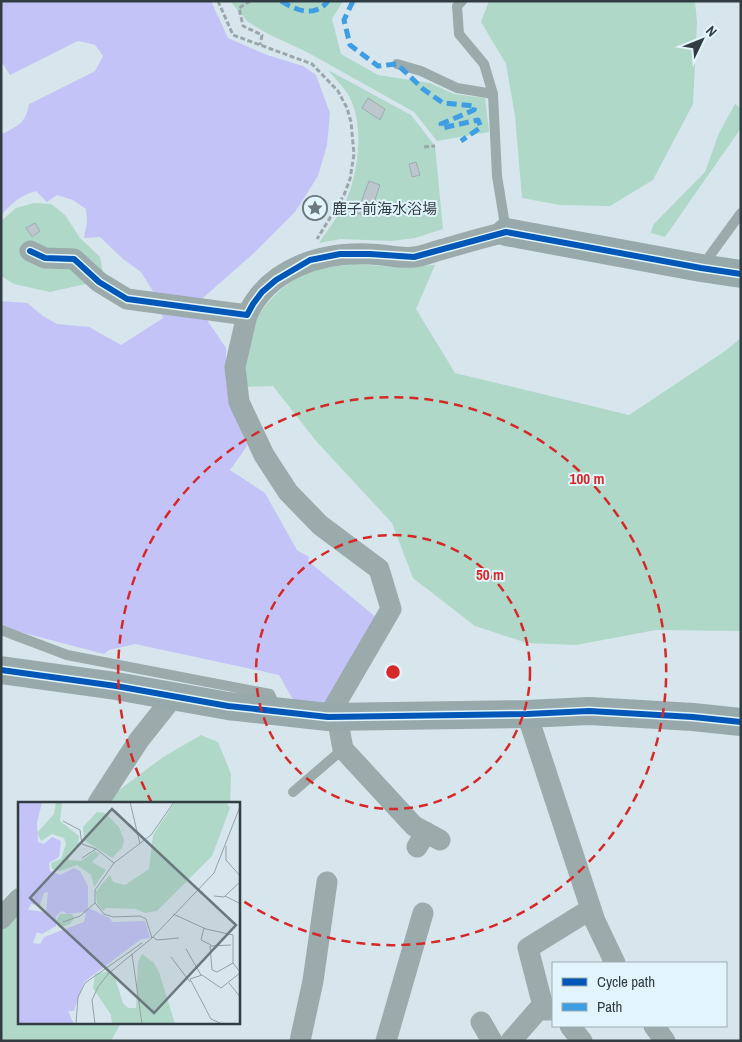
<svg xmlns="http://www.w3.org/2000/svg" width="742" height="1042" font-family="'Archivo Narrow','Noto Sans JP',sans-serif">
  <style>
    .green { fill: #b0d8c8 }
    .water { fill: #c4c3f7 }
    .pier { fill: #d6e6ec }
    .building { fill: #bcc6cd; stroke: #a1abb1 }
    .lines { fill: none; stroke-linecap: round; stroke-linejoin: round }
    .path { stroke: #9aa7aa; stroke-width: 3; stroke-dasharray: 5 2.5; stroke-linecap: butt }
    .lane { stroke: #9baaab; stroke-width: 10 }
    .street { stroke: #9baaab; stroke-width: 21 }
    .secondary { stroke: #97a9ab; stroke-width: 28 }
    .quiet { stroke: #3e9ee3; stroke-width: 5; stroke-dasharray: 10 5; stroke-linecap: butt }
    .cycleway-casing { stroke: #e3f5fc; stroke-width: 9 }
    .cycleway { stroke: #0057b8; stroke-width: 6 }
    .ring { fill: none; stroke: #d62828; stroke-width: 2.5; stroke-dasharray: 9 6 }
    .labels { text-anchor: middle; dominant-baseline: central; stroke-width: 4; stroke-linejoin: round; paint-order: stroke }
    .poi-label { font-size: 15px; fill: #313d42; stroke: #e3f5fc; text-anchor: start }
    .inset-river { fill: none; stroke: #c4c3f7; stroke-width: 2.5 }
    .inset-road { fill: none; stroke: #94a2a8; stroke-width: 1 }
    .view { fill: #6b787e; fill-opacity: 0.15; stroke: #6b787e; stroke-width: 2.5 }
    .inset-edge { fill: none; stroke: #313d42; stroke-width: 2.5 }
    .centre { fill: #d62828; stroke: #e3f5fc; stroke-width: 2.5 }
    .ring-label { font-size: 15px; text-anchor: middle; font-weight: bold; fill: #d62828; stroke: #e3f5fc; stroke-width: 4; stroke-linejoin: round; paint-order: stroke }
  </style>
  <rect width="100%" height="100%" fill="#d6e6ec"/>
  <path class="green" d="M230,1H343L332,19L341,54L378,75L430,83L454,94L485,98L489,132L437,141L414,112L307,52L270,35L248,22Z
    M489,1H695L697,22L693,104L653,180L610,206L560,205L522,198L515,116L506,64L481,22Z
    M328,70L411,115L435,146L443,229L415,238L391,241L341,239L319,243C327,231 336,219 343,207C358,178 365,128 350,98C345,88 335,79 328,70Z
    M735,104L741,108V128L665,237L651,233L653,225L705,172L719,133Z
    M34,203L51,204L65,215L80,238L100,257L103,272L90,283L50,292L14,284L1,276V221L16,208Z
    M356,264L396,267L435,265L416,309L455,373L629,415L725,351L741,338V631L656,630L576,645L527,643L475,626L413,578L392,523L316,441L273,386L245,387C244,370 245,346 251,330C258,309 284,284 303,274C319,267 339,266 356,264Z
    M201,735L218,742L231,774L230,803H102L163,757Z
    M19,885V1023H121L111,1041H1V902Z"/>
  <path class="water" d="M1,1H211L228,38L267,55L303,66L316,75L330,113L327,145L318,176L295,212L254,253L196,304L226,348V372L238,422L247,446L230,470L265,493L297,550L309,557L308,561L377,618L323,708L295,703L279,675L135,644L109,650L104,654L1,627V301L27,303L43,316L57,324L89,327L121,345L163,318L157,298L141,272L123,259L100,237L84,238L87,222L86,209L73,200L57,195L47,202L36,191C21,195 12,203 1,215V133L2,134C18,126 26,123 29,104L95,71L103,56L95,45L78,41L10,75L1,61Z"/>
  <path class="pier" d="M78,41L95,45L103,56L95,71L29,104L27,102L93,69L100,56L94,47L78,44L12,77H9Z"/>
  <path class="building" d="M368,98L385,109L380,120L362,108Z
    M416,162L420,175L412,177L409,164Z
    M369,181L380,185L369,217L357,213Z
    M35,223L40,231L32,237L26,228Z"/>
  <g class="lines">
    <path class="path" d="M218,1L233,35L312,64L338,91L347,108L351,122L354,154L350,179L344,195L317,239
      M250,1L239,8L243,26L262,35L260,45
      M424,147L435,146"/>
    <path class="lane" d="M462,1L457,6L459,34L484,64L493,94L497,176L506,231
      M397,64L421,71L457,88L493,94
      M703,265L741,213
      M1,630L67,655L270,694L277,709
      M293,792L343,749"/>
    <path class="street" d="M30,251L45,258L74,259L99,282L127,299L247,315C269,268 321,252 369,254C384,254 400,259 414,257C424,256 434,251 444,249C464,243 485,237 506,232
      M247,315L235,367L239,402L264,455L288,492L320,525L379,569L391,609L328,717
      M527,714L595,921L615,963
      M337,717L343,749L414,826L440,840
      M98,803L139,740L174,696
      M417,847L426,832
      M1,919L19,899
      M544,1010L528,948L591,909
      M481,1022L492,1041
      M570,1026L582,1041
      M654,1026L665,1041
      M300,1041L313,981L327,882
      M386,1041L423,913
      M511,1041L538,1010H553"/>
    <path class="secondary" d="M506,232L701,268L741,274
      M1,670L116,686L228,706L328,717L527,714L589,711L693,717L741,722"/>
    <path class="quiet" d="M281,1C297,11 315,18 328,1
      M353,1L344,20L350,45L378,66L397,64L423,89L443,103L475,106L474,110L441,124L442,128L478,120L481,127L461,141"/>
    <defs>
      <path id="cycleway" d="M30,251L45,258L74,259L99,282L127,299L247,315L253,304L262,292L276,280L310,260L340,254H370L414,257L506,232L701,268L741,274
        M1,670L116,686L228,706L328,717L527,714L589,711L693,717L741,722"/>
    </defs>
    <use href="#cycleway" class="cycleway-casing"/>
    <use href="#cycleway" class="cycleway"/>
  </g>
  <g class="ring">
    <circle cx="393" cy="672" r="137"/>
    <path d="M152 803A274 274 0 1 1 240 899"/>
  </g>
  <defs>
    <symbol id="sight-ring" viewBox="-11 -11 22 22"><circle r="9.5" fill="#e3f5fc" stroke="#6b787e" stroke-width="1.5"/><path d="M0-6L1.8-2.2L6-1.7L2.9 1.2L3.7 5.4L0 3.3L-3.7 5.4L-2.9 1.2L-6-1.7L-1.8-2.2Z" fill="#6b787e"/></symbol>
  </defs>
  <g fill-rule="evenodd">
    <use href="#sight-ring" x="301" y="194" width="28" height="28"/>
  </g>
  <g class="labels">
    <g class="poi-label">
      <text x="332" y="208">鹿子前海水浴場</text>
    </g>
  </g>
  <g transform="translate(18 802)">
    <rect width="222" height="222" fill="#d6e6ec"/>
    <path d="M38,0H44L42,19L61,34L60,43L50,52L51,58L63,59L77,49L82,52L74,60L88,68L76,85L73,73L59,63L42,69L34,67L33,61L43,57L48,42L46,36L34,32L23,39L19,31L36,12ZM157,0H208L212,6L194,54L139,109L127,111L118,107L88,106L85,109L79,102L78,90L83,83L92,73L95,80L107,83L131,67L135,33ZM79,10L87,11L101,25L106,38L104,46L94,56L66,38L65,25ZM42,112H54L56,116L52,122L41,126L38,119ZM124,152L136,161L141,170L157,222H94L93,213L75,186L77,172L91,169L97,176L105,201L110,206H118L120,160Z" fill="#b0d8c8"/>
    <path d="M0,0H24L19,21L20,40L26,42L34,35L43,39L41,55L31,61L32,69L42,73L56,66L62,69L70,84V106L92,116L94,120L127,119L132,136L123,137L66,180L56,209H50L56,222H0ZM30,90L28,110L10,108L13,102L22,103L26,91ZM44,109L50,112L65,110L68,112L66,120L26,135L22,142L15,141L19,130L24,132L38,124V114Z" fill="#c4c3f7" fill-rule="evenodd"/>
    <path class="inset-river" d="M0,24L5,0M0,67L12,0"/>
    <path class="inset-road" d="M112,0L122,42M45,19L62,28L64,42L78,47L96,61M208,44V58L223,75M64,56L78,47M196,94L206,95L223,79M207,94L223,102M77,101L86,112L95,115L122,114L128,117L134,136M155,112L188,127L215,133V161L223,171M45,120L62,114L77,101V88L96,61L133,33L156,0M186,126L183,138L193,143M135,135L139,138L161,136M213,143L192,144L194,168L199,170L215,161M168,147L183,173M114,152L124,222M153,155L172,180M211,181L223,196M58,222L60,195L67,181L124,141M77,222L74,198L80,185L90,172L134,136L196,71L223,2M204,222L193,217L172,177L184,173L203,186L222,171"/>
    <path class="view" d="M94,7L218,123L136,211L12,96Z"/>
    <rect width="222" height="222" class="inset-edge"/>
  </g>
  <circle cx="393" cy="672" r="8" class="centre"/>
  <g class="ring-label">
    <text x="587" y="484">100 m</text>
    <text x="490" y="580">50 m</text>
  </g>
  <rect width="742" height="1042" fill="none" stroke="#313d42" stroke-width="5"/>
  <rect x="552" y="962" width="175" height="65" fill="#e3f5fc" stroke="#9cabb2"/>
  <rect x="562" y="978" width="25" height="8" fill="#0057b8" stroke="#9cabb2"/>
  <text x="597" y="987" font-size="15" fill="#313d42">Cycle path</text>
  <rect x="562" y="1003" width="25" height="8" fill="#3e9ee3" stroke="#9cabb2"/>
  <text x="597" y="1012" font-size="15" fill="#313d42">Path</text>
  <g transform="translate(702 40) rotate(47)" stroke="#e3f5fc" stroke-width="4" paint-order="stroke">
  <path d="M0-4L9 19L0 12L-9 19Z" fill="#313d42"/>
  <text y="-8" font-size="14" font-weight="bold" text-anchor="middle" fill="#313d42">N</text>
  </g>
</svg>
